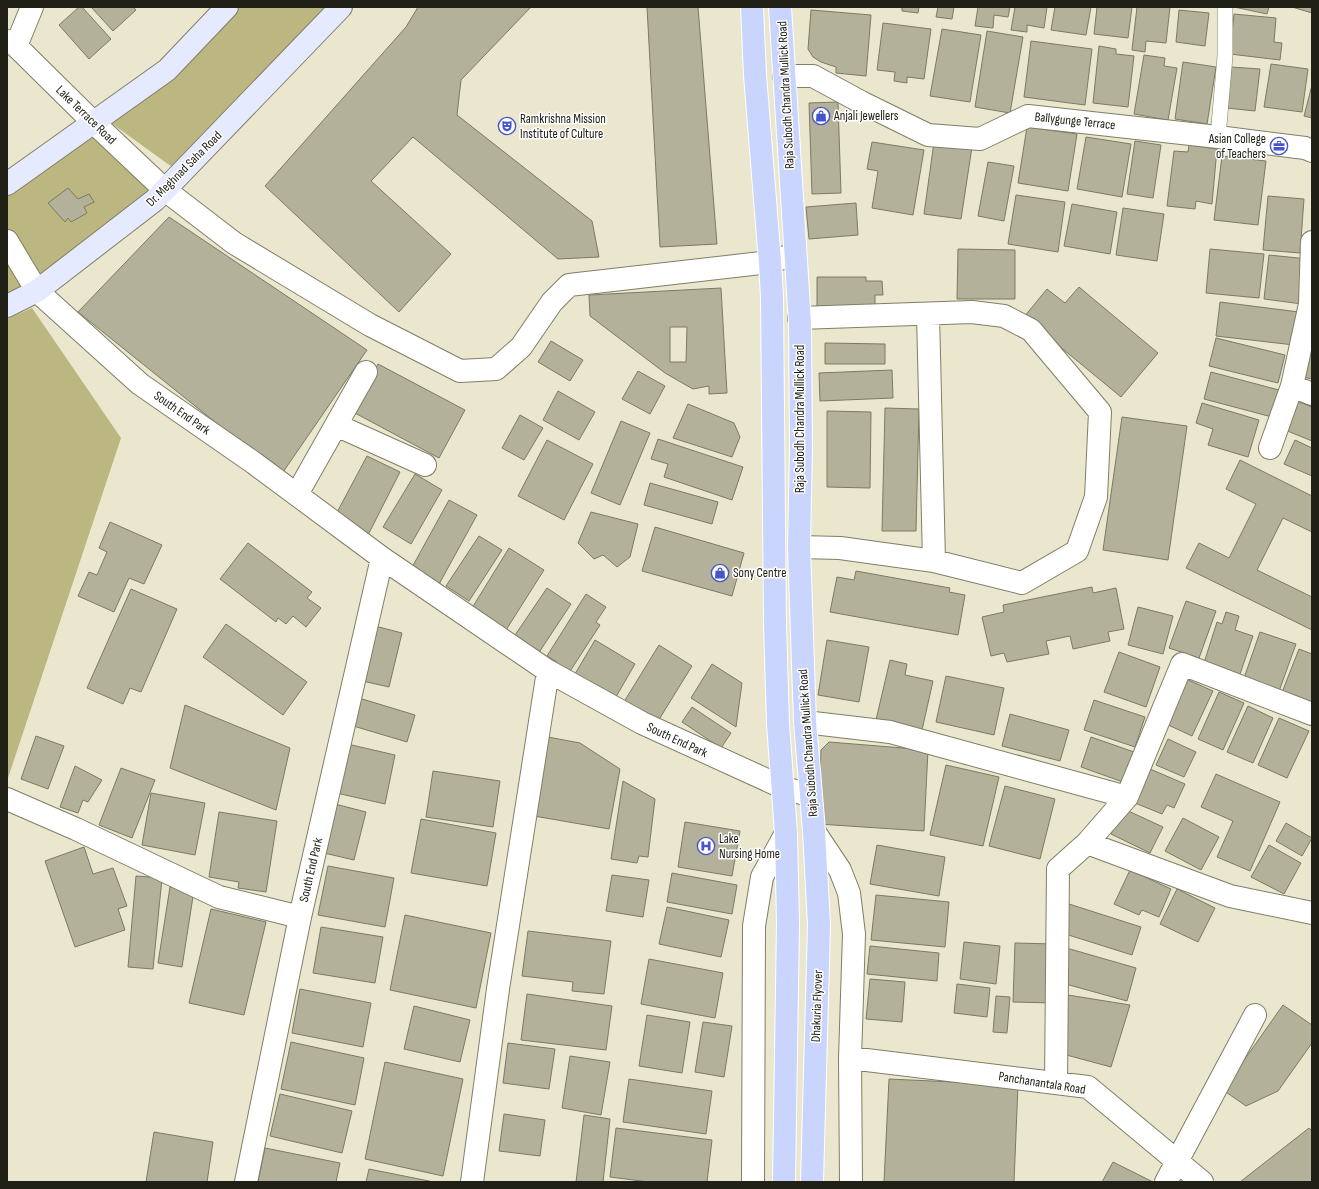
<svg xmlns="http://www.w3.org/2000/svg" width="1319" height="1189" font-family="'Sofia Sans Condensed',sans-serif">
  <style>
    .green { fill: #bcb681 }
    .building { fill: #b3b199; stroke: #7c7a63; fill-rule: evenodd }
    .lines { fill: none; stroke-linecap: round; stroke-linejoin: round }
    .lane-casing { stroke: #817e67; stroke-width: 16 }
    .street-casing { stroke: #817e67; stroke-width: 24 }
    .secondary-casing { stroke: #817e67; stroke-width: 24 }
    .primary-casing { stroke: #fff; stroke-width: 24 }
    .lane { stroke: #fff; stroke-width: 15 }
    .street { stroke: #fff; stroke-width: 22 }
    .secondary { stroke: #e5eaff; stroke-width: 22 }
    .primary { stroke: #cad5fe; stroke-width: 22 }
    .labels { text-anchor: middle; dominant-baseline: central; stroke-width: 3; stroke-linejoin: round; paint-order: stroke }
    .street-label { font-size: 13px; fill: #212017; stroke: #fff }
    .poi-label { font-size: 13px; fill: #212017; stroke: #fff; text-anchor: start }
  </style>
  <rect width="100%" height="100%" fill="#eae7ce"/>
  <path class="green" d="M239,7H329L172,167L107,120L185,65Z
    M93,132L160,183L46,277L7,297V193Z
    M32,308L121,438L7,781V319Z"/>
  <path class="building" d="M79,7H82L111,39L89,59L59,25Z
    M91,7H133L136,10L113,31Z
    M418,7H531L461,80L457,115L592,221L599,257L558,259L413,137L371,181L451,254L399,312L265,186L406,27Z
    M647,7H698L717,244L660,247Z
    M902,7H919L918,13L902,11Z
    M938,7H954L952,19L936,17Z
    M978,7H1010L1008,17L994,15L993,28L975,26Z
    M1015,7H1047L1044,28L1027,25V32L1011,30Z
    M1055,7H1091L1086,35L1051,30Z
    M1097,7H1132L1128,38L1094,34Z
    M1137,7H1170L1166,43L1146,41L1145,52L1132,50Z
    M1234,7H1269L1267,14Z
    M1292,7H1312V13Z
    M811,10L871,15L866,76L836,73V67L821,62L813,57L808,49Z
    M1179,10L1209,13L1205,46L1176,42Z
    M1234,14L1276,18L1274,42L1282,43L1280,60L1230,54Z
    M883,23L931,29L924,79L907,77V83L894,81L895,72L877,70Z
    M942,29L981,35L970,102L930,96Z
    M987,31L1023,37L1010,113L975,107Z
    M1031,41L1092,49L1085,105L1024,97Z
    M1099,46L1116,49V54L1134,56L1128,107L1093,103Z
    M1144,55L1165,58L1164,66L1177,68L1168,120L1134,114Z
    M1183,62L1216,67L1207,124L1175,119Z
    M1271,64L1308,69L1302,112L1264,107Z
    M1231,67L1260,69L1255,111L1227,108Z
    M1312,85V118L1304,116Z
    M838,102L841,193L812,194L809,103Z
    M1027,127L1077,134L1068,191L1018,183Z
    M1086,137L1131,144L1122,197L1077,189Z
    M1135,141L1161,145L1153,198L1127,194Z
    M872,142L924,150L913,215L872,208L878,171L867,169Z
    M934,142L972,147L961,219L924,214Z
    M1189,145L1217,149L1212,204L1196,201L1195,209L1167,206L1174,151L1188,152Z
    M1222,156L1266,161L1258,225L1214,220Z
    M988,162L1014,166L1004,221L978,216Z
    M68,188L78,199L89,194L94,202L84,207L87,213L71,222L68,218L65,222L48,203Z
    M1016,195L1065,202L1058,252L1008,244Z
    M1268,196L1304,199L1300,253L1263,250Z
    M856,203L858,235L809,239L806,207Z
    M1072,204L1117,212L1110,254L1064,246Z
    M1123,208L1164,214L1157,261L1116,255Z
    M169,217L367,350L281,475L78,312Z
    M958,249L1015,250V299H957Z
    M1210,249L1264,254L1259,298L1206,293Z
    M1269,255L1308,259L1302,304L1264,299Z
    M817,277H866V281H882L883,295H875V310L817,311Z
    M1079,287L1158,353L1121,397L1024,317L1047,289L1065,303Z
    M721,288L727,393L709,394V386L693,389L684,384L665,373L590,316L589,295ZM670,327H687L686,362H670Z
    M1220,302L1299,312L1294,345L1216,336Z
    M1312,318V379L1298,376Z
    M1216,338L1285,355L1278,383L1209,366Z
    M551,341L583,360L570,381L538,362Z
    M825,343L885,344V364H825Z
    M378,364L465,410L439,458L353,412Z
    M892,370L893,398L820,401L819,373Z
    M638,371L665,386L650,414L622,399Z
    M1211,372L1279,390L1272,417L1204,399Z
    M558,391L595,412L579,440L543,420Z
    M1297,401L1312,407V441L1285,430Z
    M1202,403L1259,420L1248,457L1208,445L1213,429L1196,423Z
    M688,404L734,423L740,437L732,457L673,438Z
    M885,408L919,409L916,531H882Z
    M827,411L871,412L870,488L827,487Z
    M520,415L543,428L524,460L502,448Z
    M1122,417L1187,426L1168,560L1103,550Z
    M621,421L650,433L620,505L591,493Z
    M658,439L743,467L732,500L664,477L668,464L651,459Z
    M547,440L593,464L564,520L518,496Z
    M1295,440L1312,448V476L1284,464Z
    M367,456L400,472L368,535L334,518Z
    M1240,460L1312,496V532L1283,518L1257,570L1312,597V630L1186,568L1199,543L1229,558L1256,504L1226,489Z
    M415,474L442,490L411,544L383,527Z
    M650,483L718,502L712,524L644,505Z
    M449,500L477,515L438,586L410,571Z
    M591,512L638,524L630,557L617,567L603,555L594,559L578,543Z
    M110,522L162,545L144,584L129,578L114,612L78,596L89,572L97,575L107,552L99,548Z
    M655,527L744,553L732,596L642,571Z
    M479,536L502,550L469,601L446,586Z
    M248,543L312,592L307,598L321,608L306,627L293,616L286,624L278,618L276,622L220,579Z
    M509,548L544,570L506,630L472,608Z
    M856,571L950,588L949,592L965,595L958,635L830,612L837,577L854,580Z
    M1092,587L1093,593L1116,588L1124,629L1108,632L1110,641L1073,649L1070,636L1046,641L1049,654L1007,662L1004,653L991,656L982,617L1004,612L1003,605Z
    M547,588L571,604L536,657L511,641Z
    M131,589L177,609L141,692L130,688L123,704L87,688Z
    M586,594L606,607L596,622L600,625L567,676L553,667L557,662L547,656Z
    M1186,601L1216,611L1199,658L1169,648Z
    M1138,607L1173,616L1163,654L1128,645Z
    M1226,612L1239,616L1235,630L1253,636L1239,677L1203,666L1217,622L1222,624Z
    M226,624L307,682L283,715L203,657Z
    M371,625L402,633L389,687L358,680Z
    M1260,632L1296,644L1278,694L1243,681Z
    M595,640L635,664L613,702L572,679Z
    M827,640L869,647L859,702L818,695Z
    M659,645L692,666L655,726L622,705Z
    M1299,649L1312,654V706L1281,695Z
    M1119,652L1160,667L1146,707L1104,692Z
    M890,660L907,664L905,675L933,681L922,730L876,720Z
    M712,664L742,683L736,727L691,698Z
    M946,676L1004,688L994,735L936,722Z
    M1186,679L1213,691L1192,736L1166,724Z
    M1219,692L1244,703L1223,750L1198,739Z
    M359,698L415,715L407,742L350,725Z
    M1094,700L1145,717L1135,747L1084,730Z
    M185,705L290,748L276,810L170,768Z
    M1248,706L1273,718L1253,763L1227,752Z
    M692,707L731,733L721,748L682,722Z
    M1010,714L1069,730L1060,761L1002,746Z
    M1279,718L1309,731L1287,778L1258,765Z
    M36,736L64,746L48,789L21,779Z
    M548,737L580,743L620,769L609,829L534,816Z
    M1091,737L1134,752L1123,782L1081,767Z
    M1168,739L1196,752L1184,777L1156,765Z
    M829,742L928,750L924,831L818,824L821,750Z
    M343,743L395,755L385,804L332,792Z
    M946,765L999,777L983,846L930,835Z
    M75,766L102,780L88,802L83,800L78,813L60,807Z
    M121,768L155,780L132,838L99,825Z
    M1150,769L1185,784L1174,808L1167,805L1162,814L1135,803Z
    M433,771L500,781L493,827L426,817Z
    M1216,774L1280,802L1250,871L1217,857L1233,821L1201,807Z
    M623,781L655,799L648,857L639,856L637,863L611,859Z
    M1005,786L1055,799L1040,859L989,846Z
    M151,793L205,803L195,855L142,845Z
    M335,804L366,812L354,860L324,853Z
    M1124,809L1163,827L1150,853L1111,834Z
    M219,812L277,821L266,892L238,888L239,882L209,877Z
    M1183,818L1219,837L1201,870L1165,851Z
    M421,819L496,833L487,886L411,873Z
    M685,822L740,831L732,876L678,867Z
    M1286,823L1312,838L1302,856L1276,841Z
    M877,845L945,857L939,896L870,884Z
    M1269,845L1301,863L1284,894L1251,877Z
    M84,847L93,874L113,868L127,906L118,909L125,930L75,947L45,861Z
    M328,866L394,878L385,927L318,915Z
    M1130,870L1171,889L1159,917L1142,910L1139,915L1114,904Z
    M672,873L737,885L732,914L667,902Z
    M612,875L649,880L643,917L606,911Z
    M136,876L162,878L153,969L128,967Z
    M170,887L194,890L182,967L158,963Z
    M1177,889L1215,908L1198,942L1160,924Z
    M876,895L949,902L945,947L871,940Z
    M1069,904L1141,927L1132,955L1059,932Z
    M667,907L729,920L721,957L659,944Z
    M211,909L266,922L244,1015L189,1003Z
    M405,915L491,933L476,1008L390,990Z
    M321,927L383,937L375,983L313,973Z
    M528,931L611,941L604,994L572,991L573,982L522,976Z
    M964,942L1000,946L996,984L960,979Z
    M1015,943L1055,944L1053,1003L1013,1002Z
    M870,946L939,953L937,981L867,974Z
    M1063,947L1136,968L1127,1001L1062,983Z
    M649,959L723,973L715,1018L641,1004Z
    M870,979L905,982L902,1022L866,1019Z
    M957,984L990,988L987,1017L954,1013Z
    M300,989L371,1003L363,1047L292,1033Z
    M527,994L612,1006L606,1050L521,1040Z
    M1068,995L1130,1005L1111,1067L1059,1053Z
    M996,996L1010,997L1007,1033L993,1032Z
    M1283,1005L1312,1025V1043L1278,1091L1246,1106L1223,1090Z
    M414,1006L470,1020L460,1062L404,1049Z
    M647,1015L690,1022L682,1073L639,1066Z
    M703,1022L732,1026L724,1077L695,1072Z
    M291,1042L364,1058L355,1105L281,1089Z
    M508,1043L555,1049L549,1089L503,1083Z
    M570,1056L610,1062L601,1115L562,1108Z
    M385,1062L463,1079L443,1176L365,1159Z
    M629,1079L712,1091L706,1134L623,1122Z
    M889,1079L1018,1085L1014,1182H884Z
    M280,1094L352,1111L342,1153L270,1136Z
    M504,1114L545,1120L540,1156L499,1151Z
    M584,1115L610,1119L603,1182H576Z
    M616,1128L712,1140L707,1182H649L610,1177Z
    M1309,1128L1312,1131V1180L1310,1182H1240Z
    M154,1132L213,1142L207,1182H146Z
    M265,1148L340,1163L336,1182H258Z
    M1113,1162L1153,1182H1102Z
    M369,1169L434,1182H366Z"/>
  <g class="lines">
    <defs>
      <path id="lane" d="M1218,137L1225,56V7"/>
      <path id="street" d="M7,41L16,46L93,122L165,190L234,243L370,325L460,371L496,369L521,347L552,302L569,285L770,262L795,254
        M16,46L32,7
        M784,76H813L861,102L928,135L980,139L1028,116L1218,137L1305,148L1312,151
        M7,241L37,291L140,384L254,463L382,558L548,671L642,723L782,787L811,796
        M928,314L934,561
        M799,318L972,312L1004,316L1031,330L1100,412L1096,497L1077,551L1022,583L934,561L840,548L799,547
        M1292,386L1312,394
        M336,425L425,465
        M1270,448L1292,386L1310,304L1312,242
        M297,494L366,372
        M805,722L890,732L1127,797
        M7,799L76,829L219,897L300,917
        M814,831L840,870L849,893L854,934L850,1058L851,1182
        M1087,843L1230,896L1312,913
        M850,1058L1088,1087L1202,1182
        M1056,1083L1058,869L1087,843L1127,797L1182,664L1312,714
        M246,1182L300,917L382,558
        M472,1182L498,989L548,671
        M753,1182L754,926L762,877L786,833
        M1166,1182L1255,1015"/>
      <path id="secondary" d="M7,184L167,70L227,7
        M7,306L37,291L155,200L341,7"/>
      <path id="primary" d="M752,7L755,75L770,262L772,297L775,623L778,724L786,833L788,923L784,1182
        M780,7L800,324L801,448L799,547L805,722L814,831L819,925L812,1182"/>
    </defs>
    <use href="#lane" class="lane-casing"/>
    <use href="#street" class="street-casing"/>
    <use href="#secondary" class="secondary-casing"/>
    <use href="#primary" class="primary-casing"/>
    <use href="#lane" class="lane"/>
    <use href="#street" class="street"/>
    <use href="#secondary" class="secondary"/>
    <use href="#primary" class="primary"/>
  </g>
  <defs>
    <symbol id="shop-ring" viewBox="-11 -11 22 22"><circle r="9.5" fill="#fff" stroke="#4755ca" stroke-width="1.5"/><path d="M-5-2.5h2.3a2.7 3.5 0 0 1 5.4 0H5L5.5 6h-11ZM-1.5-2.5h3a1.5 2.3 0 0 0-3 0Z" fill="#4755ca"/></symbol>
    <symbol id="theatre-ring" viewBox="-11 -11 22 22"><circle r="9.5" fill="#fff" stroke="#4755ca" stroke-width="1.5"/><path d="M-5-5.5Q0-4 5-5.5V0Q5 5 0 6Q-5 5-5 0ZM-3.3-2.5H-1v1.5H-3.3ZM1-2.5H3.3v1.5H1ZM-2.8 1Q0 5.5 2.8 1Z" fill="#4755ca"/></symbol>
    <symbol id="office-ring" viewBox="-11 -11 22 22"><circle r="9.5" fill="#fff" stroke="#4755ca" stroke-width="1.5"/><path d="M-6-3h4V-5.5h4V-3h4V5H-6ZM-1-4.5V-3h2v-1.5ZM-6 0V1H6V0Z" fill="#4755ca"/></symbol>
    <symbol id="hospital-ring" viewBox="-11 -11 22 22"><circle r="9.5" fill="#fff" stroke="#4755ca" stroke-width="1.5"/><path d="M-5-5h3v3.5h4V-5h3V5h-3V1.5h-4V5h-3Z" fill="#4755ca"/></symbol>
  </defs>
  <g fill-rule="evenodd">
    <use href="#shop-ring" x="811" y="106" width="20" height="20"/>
    <use href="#theatre-ring" x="497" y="116" width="20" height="20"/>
    <use href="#office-ring" x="1269" y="136" width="20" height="20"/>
    <use href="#shop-ring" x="710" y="563" width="20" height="20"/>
    <use href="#hospital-ring" x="696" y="836" width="20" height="20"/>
  </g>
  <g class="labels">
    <g class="street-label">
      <text transform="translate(786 95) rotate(-93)">Raja Subodh Chandra Mullick Road</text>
      <text transform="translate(86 115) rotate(44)">Lake Terrace Road</text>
      <text transform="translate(1075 121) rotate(6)">Ballygunge Terrace</text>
      <text transform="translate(184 169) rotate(-45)">Dr. Meghnad Saha Road</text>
      <text transform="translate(182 413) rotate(35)">South End Park</text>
      <text transform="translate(800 419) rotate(-90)">Raja Subodh Chandra Mullick Road</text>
      <text transform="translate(677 740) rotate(25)">South End Park</text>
      <text transform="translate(808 743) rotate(-94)">Raja Subodh Chandra Mullick Road</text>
      <text transform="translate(311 870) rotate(-77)">South End Park</text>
      <text transform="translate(817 1006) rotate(-88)">Dhakuria Flyover</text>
      <text transform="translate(1042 1083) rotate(9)">Panchanantala Road</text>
    </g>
    <g class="poi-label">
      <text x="834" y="116">Anjali Jewellers</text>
      <text x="520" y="119">Ramkrishna Mission<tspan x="520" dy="15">Institute of Culture</tspan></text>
      <text x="1266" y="139" text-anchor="end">Asian College<tspan x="1266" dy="15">of Teachers</tspan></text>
      <text x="733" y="573">Sony Centre</text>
      <text x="719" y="839">Lake<tspan x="719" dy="15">Nursing Home</tspan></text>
    </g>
  </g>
  <rect width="1319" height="1189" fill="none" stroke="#212017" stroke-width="16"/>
</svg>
